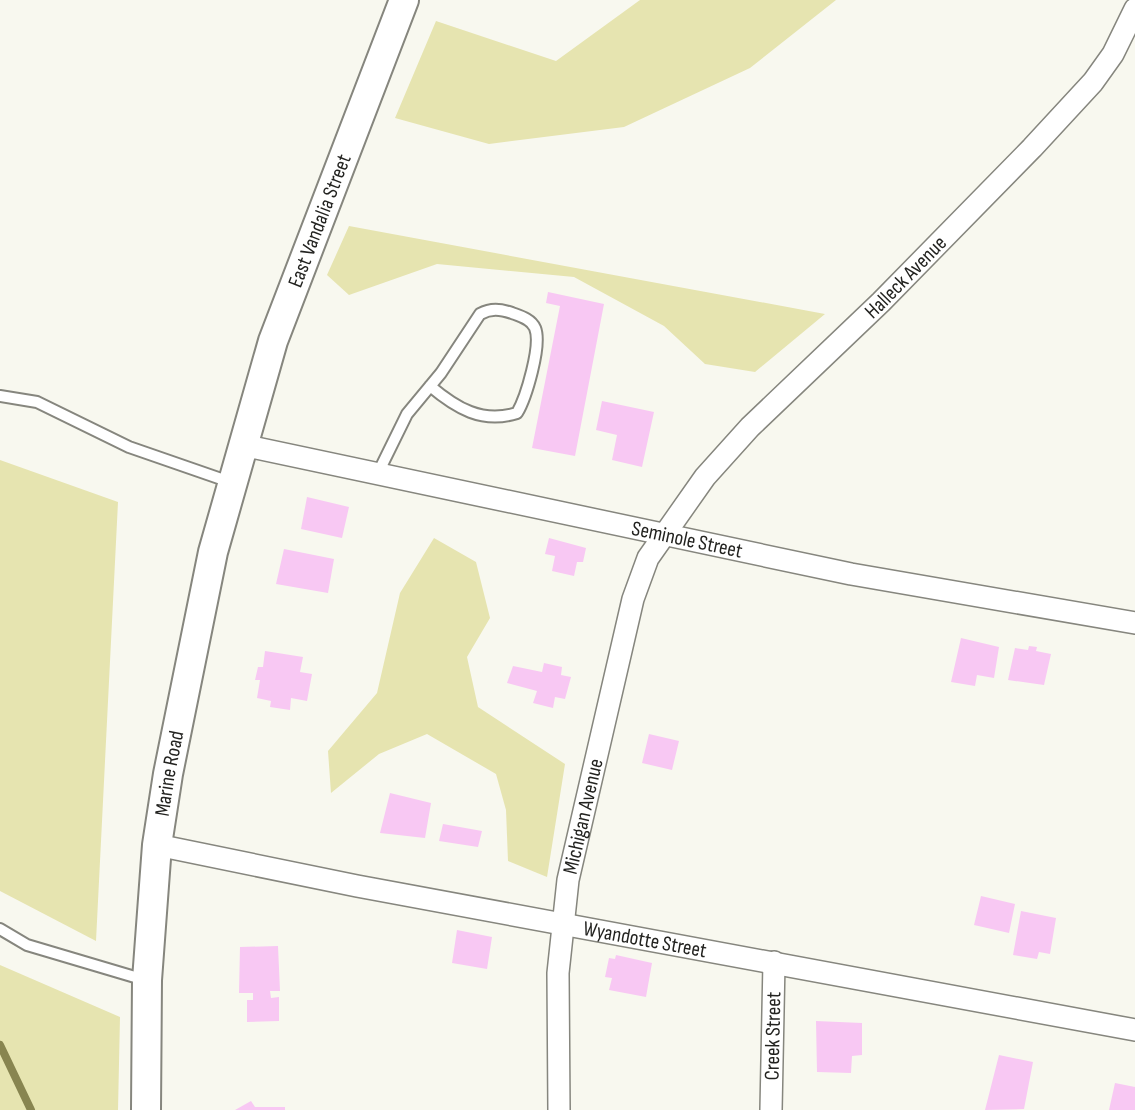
<svg xmlns="http://www.w3.org/2000/svg" width="1135" height="1110" font-family="'Sofia Sans Condensed',sans-serif">
  <style>
    .green { fill: #e6e4b0 }
    .lines { fill: none; stroke-linecap: round; stroke-linejoin: round }
    .stream { stroke: #888550; stroke-width: 8 }
    .building { fill: #f8c8f3 }
    .service-casing { stroke: #86867e; stroke-width: 14 }
    .minor-casing { stroke: #86867e; stroke-width: 24 }
    .secondary-casing { stroke: #86867e; stroke-width: 32 }
    .service { stroke: #fff; stroke-width: 10 }
    .minor { stroke: #fff; stroke-width: 21 }
    .secondary { stroke: #fff; stroke-width: 28 }
    .labels { text-anchor: middle; dominant-baseline: central; stroke-width: 7; stroke-linejoin: round; paint-order: stroke }
    .street-label { font-size: 21px; fill: #232320; stroke: #fff }
  </style>
  <rect width="100%" height="100%" fill="#f8f8ef"/>
  <path class="green" d="M640,0H836L750,68L624,127L489,144L395,118L436,21L556,61Z
    M349,226L825,314L755,372L705,364L664,326L574,277L437,264L349,295L327,275Z
    M0,460L118,502L96,941L0,891Z
    M434,538L476,562L490,618L467,657L478,707L565,764L547,877L508,861L506,810L496,774L427,734L379,754L331,793L328,751L377,693L400,593Z
    M0,965L120,1017L118,1110H0Z"/>
  <g class="lines">
    <path class="stream" d="M0,1045L31,1110"/>
  </g>
  <path class="building" d="M548,292L604,304L575,456L532,448L560,306L546,303Z
    M602,401L654,412L642,467L612,460L617,435L596,430Z
    M307,497L349,507L342,538L301,529Z
    M549,538L586,548L583,562H577L574,576L552,571L555,556L545,554Z
    M284,549L334,559L328,593L276,584Z
    M961,638L999,647L994,678L977,675L975,686L951,682Z
    M1029,646L1037,647L1036,651L1051,654L1044,685L1008,680L1015,648L1028,650Z
    M265,651L303,657L300,672L312,674L307,701L291,698L290,710L270,707L271,701L257,698L260,680H255L258,667H263Z
    M544,663L562,667L561,675L571,677L565,699L555,697L553,708L533,703L537,691L507,683L513,666L542,672Z
    M649,734L679,741L672,770L642,763Z
    M390,793L431,803L425,838L380,833Z
    M443,824L482,831L478,847L439,841Z
    M981,896L1015,904L1009,933L974,925Z
    M1021,911L1056,918L1050,954L1039,952L1037,959L1013,955Z
    M457,930L492,937L487,969L452,963Z
    M278,946L280,991H270L271,998L279,997V1021L247,1022V1000H253V993H239L240,947Z
    M616,955L652,963L646,997L609,990L612,978L605,977L609,958L615,959Z
    M816,1021L862,1023V1055L852,1056L851,1073L817,1072Z
    M999,1055L1033,1062L1024,1109L985,1110Z
    M1115,1083L1135,1087V1110H1109Z
    M251,1101L255,1107H285V1110H235Z"/>
  <g class="lines">
    <defs>
      <path id="service" d="M0,396L37,402L129,447L230,482
        M377,475L407,414L441,373L480,314C491,308 500,309 512,313C520,316 531,319 535,328C542,345 526,398 517,413C482,424 456,408 430,386
        M0,929L27,945L145,980"/>
      <g id="minor">
        <path id="s1" d="M242,445L851,574L1135,623"/>
        <path id="s2" d="M157,845L357,886L1135,1030"/>
        <path id="s3" d="M559,1110L558,973L568,880L633,599L648,558L705,477L750,427L881,302L1032,148L1093,82L1113,54L1135,9"/>
        <path id="s4" d="M771,1110L774,962"/>
      </g>
      <g id="secondary">
        <path id="s5" d="M146,1110L147,980L157,845L168,774L213,552L273,341L404,0"/>
      </g>
    </defs>
    <use href="#service" class="service-casing"/>
    <use href="#minor" class="minor-casing"/>
    <use href="#secondary" class="secondary-casing"/>
    <use href="#service" class="service"/>
    <use href="#minor" class="minor"/>
    <use href="#secondary" class="secondary"/>
  </g>
  <g class="labels">
    <g class="street-label">
      <text stroke="none"><textPath href="#s5" startOffset="912">East Vandalia Street</textPath></text>
      <text stroke="none"><textPath href="#s3" startOffset="945">Halleck Avenue</textPath></text>
      <text stroke="none"><textPath href="#s1" startOffset="455">Seminole Street</textPath></text>
      <text stroke="none"><textPath href="#s5" startOffset="338">Marine Road</textPath></text>
      <text stroke="none"><textPath href="#s3" startOffset="296">Michigan Avenue</textPath></text>
      <text stroke="none"><textPath href="#s2" startOffset="497">Wyandotte Street</textPath></text>
      <text stroke="none"><textPath href="#s4" startOffset="74">Creek Street</textPath></text>
    </g>
  </g>
</svg>
